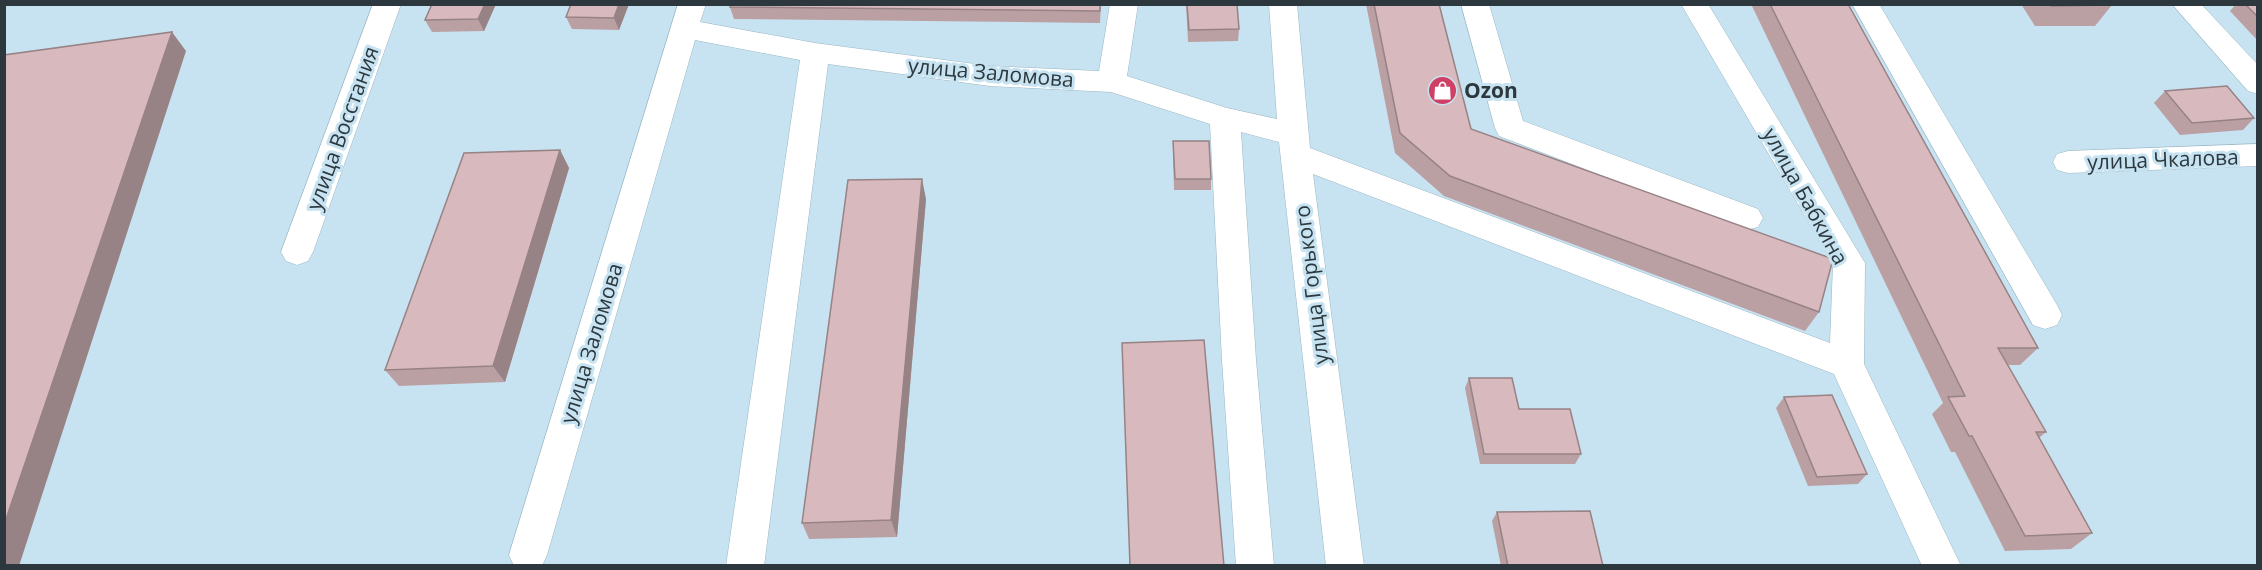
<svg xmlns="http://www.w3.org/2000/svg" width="2262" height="570" font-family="'Open Sans',sans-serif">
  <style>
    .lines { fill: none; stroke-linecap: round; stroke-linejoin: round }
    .minor-casing { stroke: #9bb7c3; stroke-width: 1 }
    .minor { fill: #fff; fill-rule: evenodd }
    .wall { fill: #baa0a3 }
    .shaded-wall { fill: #978285 }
    .building { fill: #d8babe; stroke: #978285; stroke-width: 1.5 }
    .labels { text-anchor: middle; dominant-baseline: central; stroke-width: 6; stroke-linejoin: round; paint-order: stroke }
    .street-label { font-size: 21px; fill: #2c383d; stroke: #c7e3f1 }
    .poi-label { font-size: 21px; font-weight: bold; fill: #2c383d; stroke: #c7e3f1; text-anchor: start }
  </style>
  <rect width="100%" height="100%" fill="#c7e3f1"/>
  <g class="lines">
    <defs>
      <path id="minor" d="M373,4H401L313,252L308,261L297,265L286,261L281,252Z
        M678,4H706L700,22L815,43L990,66L1099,71L1110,4H1138L1127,76L1227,108L1277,119L1269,4H1297L1310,148L1830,343L1833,264L1681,4H1708L1865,263L1864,364L1961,566H1922L1834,374L1313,174L1364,566H1326L1279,142L1241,132L1256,360L1274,566H1236L1222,360L1210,124L1111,92L990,86L828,64L764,566H726L800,60L695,40L547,555L542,566H514L509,555Z
        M1461,4H1489L1523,121L1758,209L1763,218L1758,227L1747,230L1736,227L1499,136L1495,128Z
        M1852,4H1879L2057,305L2062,315L2057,325L2045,329L2033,325Z
        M2172,4H2201L2258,65V94L2248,91Z
        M2258,144V166L2068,173L2057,170L2053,162L2057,154L2068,151Z"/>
    </defs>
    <use href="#minor" class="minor-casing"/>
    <use href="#minor" class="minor"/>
  </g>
  <path class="wall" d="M496,4L484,31L432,32L425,20Z
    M629,4L619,30L572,29L566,17Z
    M731,4H1101L1100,23L734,19L730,7Z
    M1186,4H1237L1239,29L1238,41L1188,42Z
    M1366,4H1439L1471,129L1819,312L1805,331L1444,196L1395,153Z
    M1751,4H1848L2038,348L2020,365H2007L2046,432L2039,438L2092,533L2071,549L2005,551L1955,452H1951L1932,414L1943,403Z
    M2021,4H2111L2112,5L2095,26H2035Z
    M2236,4H2258V41L2230,11Z
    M2165,91L2254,118L2243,130L2180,135L2154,103Z
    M1173,141L1211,179V190H1174L1173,153Z
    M560,150L569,168L505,382L399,386L385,370Z
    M926,199L897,537L809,539L802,523Z
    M1122,343L1224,566H1130Z
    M1469,378L1519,409L1581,454L1575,464H1480L1465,388Z
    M1784,397L1867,474L1858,484L1808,486L1776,408Z
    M1497,512L1603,566H1501L1492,521Z"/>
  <path class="shaded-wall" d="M485,4H496L484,31L478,19Z
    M619,4H629L619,30L614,18Z
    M172,32L186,51L19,566H4V525Z
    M560,150L569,168L505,382L493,366Z
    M922,179L926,199L897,537L891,520Z"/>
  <path class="building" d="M432,4H485L478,19L425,20Z
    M571,4H619L614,18L566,17Z
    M731,4H1100V11L730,7Z
    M1187,4H1237L1239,29L1189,30Z
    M1374,4H1439L1471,129L1833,259L1819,312L1450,176L1400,133Z
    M1770,4H1848L2038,348H1998L2046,432H2036L2092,533L2025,536L1972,436H1969L1948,397L1965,396Z
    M2050,4H2111L2112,5L2051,6Z
    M2245,4H2258V17Z
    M172,32L4,525V55Z
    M2227,86L2254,118L2192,123L2165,91Z
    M1173,141H1209L1211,179H1175Z
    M560,150L493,366L385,370L464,153Z
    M922,179L891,520L802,523L848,180Z
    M1204,340L1224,566H1130L1122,343Z
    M1469,378H1512L1519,409H1570L1581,454H1484Z
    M1832,395L1867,474L1817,477L1784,397Z
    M1590,511L1603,566H1508L1497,512Z"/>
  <defs>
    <symbol id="shop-disc" viewBox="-11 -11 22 22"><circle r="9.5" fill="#cf4065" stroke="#c7e3f1"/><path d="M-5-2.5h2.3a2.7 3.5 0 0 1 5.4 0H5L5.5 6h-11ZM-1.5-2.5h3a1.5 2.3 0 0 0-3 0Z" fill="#fff"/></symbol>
  </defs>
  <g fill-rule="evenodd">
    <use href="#shop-disc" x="1426" y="74" width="33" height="33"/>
  </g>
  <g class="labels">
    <g class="street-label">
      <text transform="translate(991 72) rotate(5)">улица Заломова</text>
      <text transform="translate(342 128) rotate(-70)">улица Восстания</text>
      <text transform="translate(2163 159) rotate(-2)">улица Чкалова</text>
      <text transform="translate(1806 196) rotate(61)">улица Бабкина</text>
      <text transform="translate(1311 285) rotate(-97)">улица Горького</text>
      <text transform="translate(591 343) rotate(-73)">улица Заломова</text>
    </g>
    <g class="poi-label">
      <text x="1464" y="90">Ozon</text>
    </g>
  </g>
  <rect width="2262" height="570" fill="none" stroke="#2c383d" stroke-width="12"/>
</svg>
